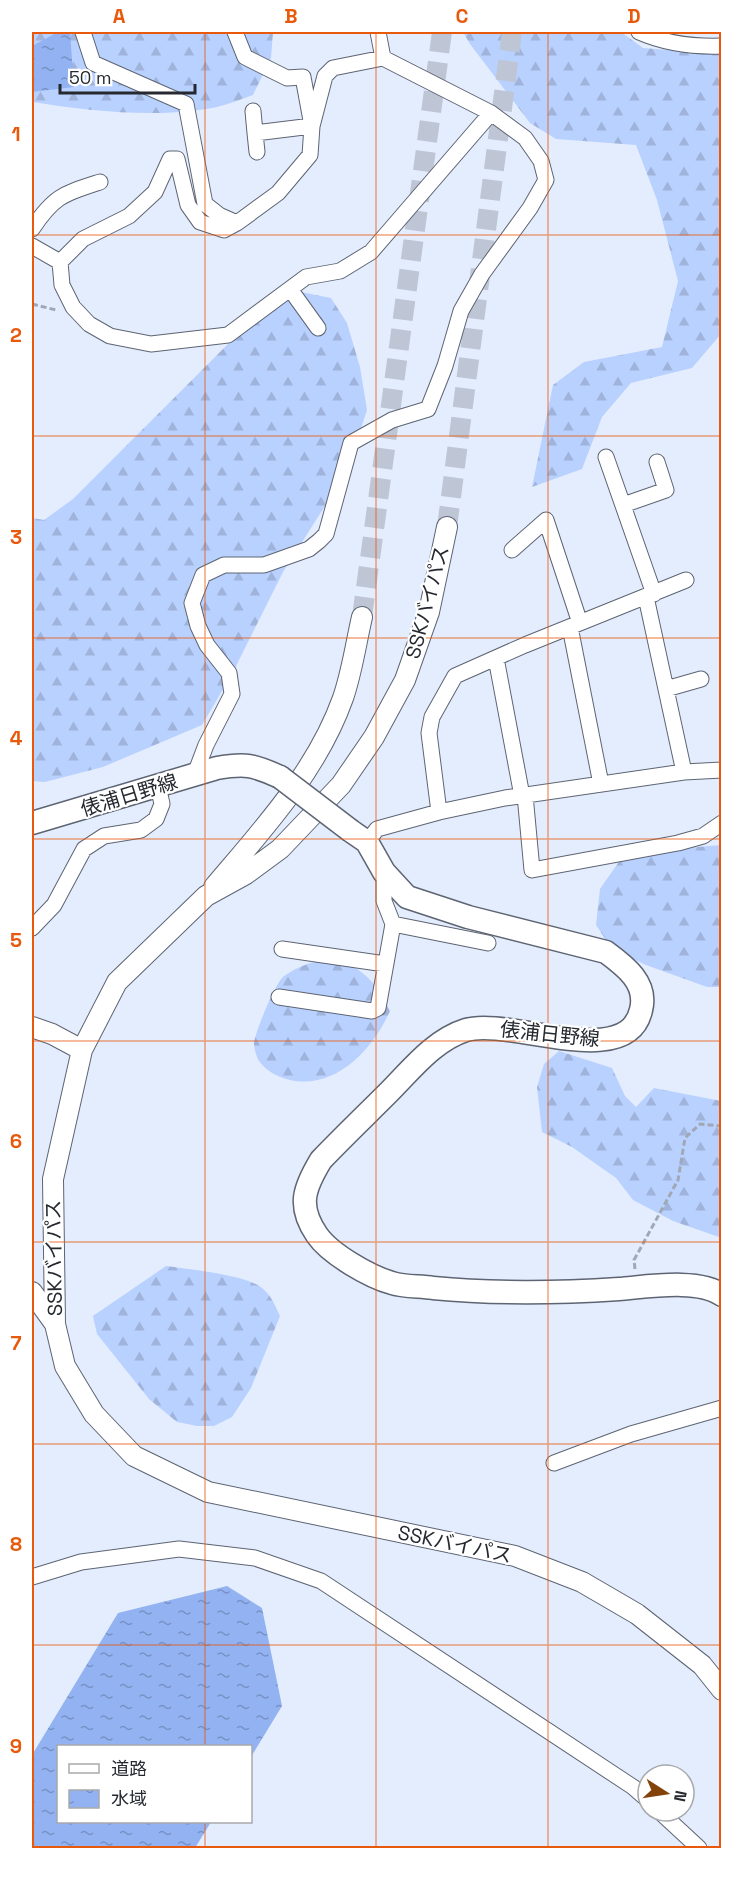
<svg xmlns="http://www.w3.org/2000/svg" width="753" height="1880" font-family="'Space Grotesk','Noto Sans JP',sans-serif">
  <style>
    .forest { fill: url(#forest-firs) }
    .water { fill: url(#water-ripples) }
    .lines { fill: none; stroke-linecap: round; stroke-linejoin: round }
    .tertiary-tunnel { stroke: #bec6d5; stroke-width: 20; stroke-dasharray: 20 10; stroke-linecap: butt }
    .minor-casing { stroke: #5d6472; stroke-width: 17 }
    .tertiary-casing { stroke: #5d6472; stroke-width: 22 }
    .secondary-casing { stroke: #5d6472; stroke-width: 25 }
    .path { stroke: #a1a8b5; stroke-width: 3; stroke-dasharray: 6 3; stroke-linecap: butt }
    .minor { stroke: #fff; stroke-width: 15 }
    .tertiary { stroke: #fff; stroke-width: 20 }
    .secondary { stroke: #fff; stroke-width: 22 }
    .secondary-bridge-casing { stroke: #5d6472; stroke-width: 25; stroke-linecap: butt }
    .secondary-bridge { stroke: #fff; stroke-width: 22 }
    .grid { fill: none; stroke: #e8590c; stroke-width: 1.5; stroke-opacity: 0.55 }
    .labels { text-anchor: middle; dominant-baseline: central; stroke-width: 4.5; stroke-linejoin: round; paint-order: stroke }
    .street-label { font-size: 20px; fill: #25292f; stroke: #fff }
    .neatline { fill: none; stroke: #e8590c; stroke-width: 2 }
    .grid-label { font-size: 20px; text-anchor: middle; font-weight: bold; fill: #e8590c }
  </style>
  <defs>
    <pattern id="forest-firs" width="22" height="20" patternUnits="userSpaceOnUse" patternTransform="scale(1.5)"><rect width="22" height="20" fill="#b9d1ff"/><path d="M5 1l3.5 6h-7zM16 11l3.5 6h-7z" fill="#9fb3db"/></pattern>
    <pattern id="water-ripples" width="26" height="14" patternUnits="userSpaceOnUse" patternTransform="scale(1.5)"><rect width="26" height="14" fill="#92b2f2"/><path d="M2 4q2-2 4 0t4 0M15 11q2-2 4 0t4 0" fill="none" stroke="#7791c4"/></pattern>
  </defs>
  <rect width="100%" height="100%" fill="#e4edfe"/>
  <path class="forest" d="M32,32H273L271,58L253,95C241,99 229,104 217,107C160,119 89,111 32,102Z
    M463,32H621L643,48L721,54V334L692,368L631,383L602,417L582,469L532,487L553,385L584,362L662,347L678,281L657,200L636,145L556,139L530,123L470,44Z
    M301,292L331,298L347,323L360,367L367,410L346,473L283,572L232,674L202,725L103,767L45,782L32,781V518L44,520L73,499L237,335Z
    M721,845V987H707L646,965L612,949L596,925L600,889L625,853Z
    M343,959C367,975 378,984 390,1011C373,1049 336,1090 290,1080C278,1077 267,1072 259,1061C257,1058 254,1048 254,1044C254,1034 276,982 283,977C304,962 319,960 343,959Z
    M559,1051L612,1068L625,1096L636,1107L654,1088L721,1101V1241L719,1237L673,1221L633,1200L616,1178L572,1147L542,1132L537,1087L544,1064Z
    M166,1266C187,1269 247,1275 262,1288C271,1295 275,1305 280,1316L251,1388L232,1417L214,1426H197L177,1422L149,1399L97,1334L93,1316Z"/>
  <path class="water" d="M58,32H70L74,87L32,92V46Z
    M227,1586L262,1608L282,1706L251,1757L250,1746H58V1822H211L195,1848H32V1755L118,1613Z"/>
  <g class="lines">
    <path class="tertiary-tunnel" d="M447,527L512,32
      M362,617L442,32"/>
    <defs>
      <path id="minor" d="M83,32L93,63L186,104L205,204L219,215L237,223L278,193L310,155L312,126L325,76L333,68L383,58
        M235,32L245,57L287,78L303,77L312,126L255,133L253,111
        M639,32C664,43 694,47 722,46
        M255,133L257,152
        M32,229C54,196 63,194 100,182
        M32,246L60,262L62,285L73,307L89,324L110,336L151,344L228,335L306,277L340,271L371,252L491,113
        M60,262L83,239L129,216L155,192L170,159H177L188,205L200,222L224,230L237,223
        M290,289L318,328
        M606,457L654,594
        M623,505L666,490L657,462
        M512,550L546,520L580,623
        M646,597L684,772
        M570,627L601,784
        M496,658L522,796
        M666,689L701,679
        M195,774L206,745L232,694L229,673L207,645L198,626L192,603L203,575L224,565H264L309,549L319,541L326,534L351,443L392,420L428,409L445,366L461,311L482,274L530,208L546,180L541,161L525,138L491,113L383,58L378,32
        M525,795L532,870L678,843L703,836L722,823
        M439,812L429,733L432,717L455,676L525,645L686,580
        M367,842L377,829L439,812L505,798L684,772L722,770
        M384,872V901L393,924
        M32,928L54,905L84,849L104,836L141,830L156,819L162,804L158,786
        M282,949L385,964
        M279,997L372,1011L378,1008L393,924L488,943
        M554,1463L631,1434L722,1408
        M32,1577L81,1562L179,1549L255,1558L321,1581L633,1787L648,1800
        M659,1811L699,1848"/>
      <path id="tertiary" d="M447,527L429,612L405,680L374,737L341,785L280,849L246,874L206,896L117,982L82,1050L53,1179L55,1324L65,1366L94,1414L134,1456L208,1492L515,1556L582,1582L637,1614L702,1665L722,1690
        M214,887C263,829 317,771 343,698C352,672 356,643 362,617
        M32,1027L52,1034L82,1050
        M32,1292L55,1324"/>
      <path id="secondary" d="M32,823L217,768C246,763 253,765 280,777
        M351,831L367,842L384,872L407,897L468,917L606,952C625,966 648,983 641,1010C627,1072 509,1017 466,1030C434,1040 411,1070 389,1092C366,1115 343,1137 321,1160C304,1188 297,1206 317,1235C330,1254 370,1277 392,1283C404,1287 420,1286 433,1288C494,1294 558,1293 619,1289C646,1287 699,1278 722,1295"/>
    </defs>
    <use href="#minor" class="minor-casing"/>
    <use href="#tertiary" class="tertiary-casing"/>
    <use href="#secondary" class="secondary-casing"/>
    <path class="path" d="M32,304L56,310
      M635,1269L634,1260L678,1180L685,1138L700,1124L722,1126"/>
    <use href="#minor" class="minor"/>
    <use href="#tertiary" class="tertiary"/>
    <use href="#secondary" class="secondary"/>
    <defs>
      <path id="secondary-bridge" d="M280,777L351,831"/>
    </defs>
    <use href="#secondary-bridge" class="secondary-bridge-casing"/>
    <use href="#secondary-bridge" class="secondary-bridge"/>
  </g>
  <path class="grid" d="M205,32V1746M376,32V1848M548,32V1848M32,235H722M32,436H722M32,638H722M32,839H722M32,1041H722M32,1242H722M32,1444H722M32,1645H722M205,1822V1848"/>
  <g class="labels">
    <g class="street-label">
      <text transform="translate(427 602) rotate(-75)">SSKバイパス</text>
      <text transform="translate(129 795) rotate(-17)">俵浦日野線</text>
      <text transform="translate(550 1034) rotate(6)">俵浦日野線</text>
      <text transform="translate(54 1258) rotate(-91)">SSKバイパス</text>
      <text transform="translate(455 1544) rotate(12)">SSKバイパス</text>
    </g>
  </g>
  <rect width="753" height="1880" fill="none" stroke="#ffffff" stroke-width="66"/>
  <rect x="57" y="1745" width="195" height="78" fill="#ffffff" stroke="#a8a9ac" stroke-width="1.5"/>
  <rect x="69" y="1764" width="30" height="9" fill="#ffffff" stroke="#a8a9ac" stroke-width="1.5"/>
  <text x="111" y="1775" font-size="18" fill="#25292f">道路</text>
  <rect x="69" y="1790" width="30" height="18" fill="url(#water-ripples)" stroke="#a8a9ac" stroke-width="1.5"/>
  <text x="111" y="1805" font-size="18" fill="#25292f">水域</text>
  <g transform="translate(666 1793) rotate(102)"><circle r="28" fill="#ffffff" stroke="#a8a9ac" stroke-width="1.5"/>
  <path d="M0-4.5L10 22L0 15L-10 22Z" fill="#82420a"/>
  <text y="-9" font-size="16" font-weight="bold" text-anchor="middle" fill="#25292f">N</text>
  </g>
  <path d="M60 84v9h135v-9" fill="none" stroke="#25292f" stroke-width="3"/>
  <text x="69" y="84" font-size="18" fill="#25292f" stroke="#ffffff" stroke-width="4.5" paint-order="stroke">50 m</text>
  <rect x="33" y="33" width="687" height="1814" class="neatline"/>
  <g class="grid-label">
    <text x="119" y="23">A</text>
    <text x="291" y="23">B</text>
    <text x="462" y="23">C</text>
    <text x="634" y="23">D</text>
    <text x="16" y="141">1</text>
    <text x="16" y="342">2</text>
    <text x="16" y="544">3</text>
    <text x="16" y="745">4</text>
    <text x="16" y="947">5</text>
    <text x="16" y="1148">6</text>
    <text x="16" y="1350">7</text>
    <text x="16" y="1551">8</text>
    <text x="16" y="1753">9</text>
  </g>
</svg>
